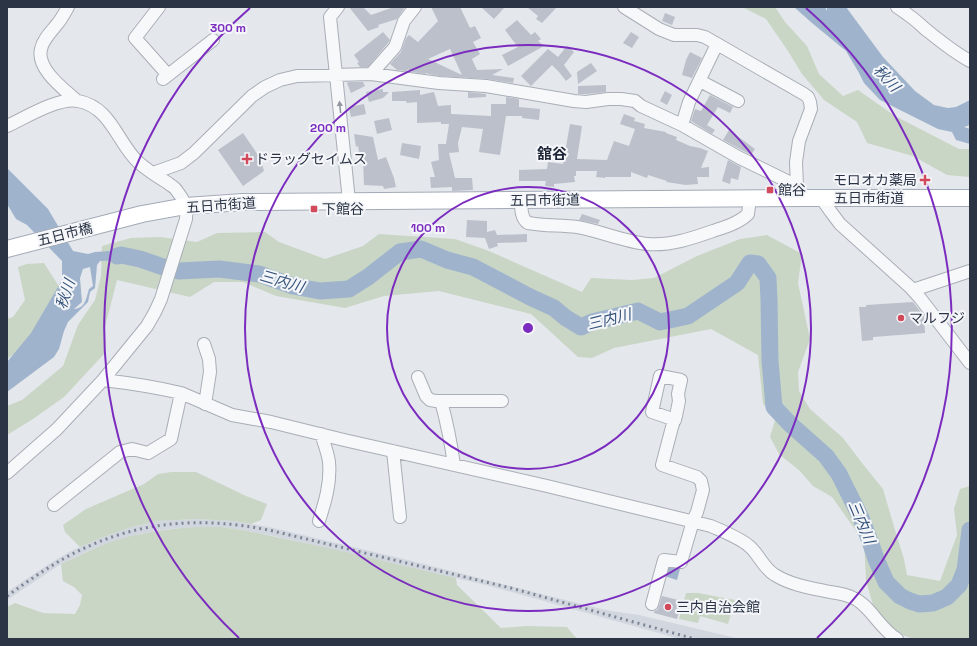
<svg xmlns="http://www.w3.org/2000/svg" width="977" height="646" font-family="'Space Grotesk','Noto Sans JP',sans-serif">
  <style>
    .built { fill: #d2d6de }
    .green { fill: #c9d6c5 }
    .water { fill: #9fb4cc; fill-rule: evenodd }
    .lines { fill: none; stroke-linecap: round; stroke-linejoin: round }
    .river { stroke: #9fb4cc; stroke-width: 17 }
    .building { fill: #bbc0ca; fill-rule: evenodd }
    .minor-casing { stroke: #a9aeb7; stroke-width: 14 }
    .major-casing { stroke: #a3abb8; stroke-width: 18 }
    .minor { stroke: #f7f8fa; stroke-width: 12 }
    .major { stroke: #fff; stroke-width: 16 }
    .rail { stroke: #7d8696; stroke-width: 3; stroke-dasharray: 2 4; stroke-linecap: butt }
    .oneway { fill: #9196a0 }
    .ring { fill: none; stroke: #7b2cbf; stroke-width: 2 }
    .poi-dot { fill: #d1495b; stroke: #f4f6f9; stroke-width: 1.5 }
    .labels { text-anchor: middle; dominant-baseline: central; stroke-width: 4; stroke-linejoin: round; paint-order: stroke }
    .poi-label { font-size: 14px; fill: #2b3445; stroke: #f4f6f9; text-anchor: start }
    .street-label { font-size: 14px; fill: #2b3445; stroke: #f4f6f9 }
    .water-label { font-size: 15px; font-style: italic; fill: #34527a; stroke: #f4f6f9 }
    .neighbourhood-label { font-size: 15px; font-weight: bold; fill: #1d2536; stroke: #f4f6f9 }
    .centre { fill: #7b2cbf; stroke: #f4f6f9; stroke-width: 2 }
    .ring-label { font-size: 12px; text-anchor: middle; font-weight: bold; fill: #7b2cbf; stroke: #f4f6f9; stroke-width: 4; stroke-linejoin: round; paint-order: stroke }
  </style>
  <rect width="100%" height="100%" fill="#e4e7ec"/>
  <path class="built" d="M195,519L234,521L269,527L412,561L589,606L611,611L639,615L740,639H680L486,585L274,536L248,531L221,527H196L169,529L139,534L116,541L88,551L61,564L7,600V592L52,562L71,551L101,538L131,527L158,521Z"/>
  <path class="green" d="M744,7H775L785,22L807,46L819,74L843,96L858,90L895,116L959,149H970V177L947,175L913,156L867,143L857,122L824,100L802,74L788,51L766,19L744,8Z
    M265,232L279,242L325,259L363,246L379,234L455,239L489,251L582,292L591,278L632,280L654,278L697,256L740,239L767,235L802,254L798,283L810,339L798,372L799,391L810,409L843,438L862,463L883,489L895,530L904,559L907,575L940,581L957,535L954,509L960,489L970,486V639H914L896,633L874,609L866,580L864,542L832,497L813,486L800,471L779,454L770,437L775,420L763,404L758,355L711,329L614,348L592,358L578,357L531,314L439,291L384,296L345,308L276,296L243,282H214L190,297L117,280L105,327V353L64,397L33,419L7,435V406L22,400L63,366L78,325L95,300L101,276L102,246L131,238L160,237L197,242L217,233Z
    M44,263L60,288L30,342L7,359V319L13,317L25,300L18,267L27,264Z
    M171,472H196L246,496L267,504L261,520L251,524L234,521L195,519L158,521L131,527L101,538L80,547L65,532L63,525L86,509L144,484L158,474Z
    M196,527H221L248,531L337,550L456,578L457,585L501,628L526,626L567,627L577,639H7V607L15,603L43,613L75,614L80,605L82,595L74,587L63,581L61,564C79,556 96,547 114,541C141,532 168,529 196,527Z
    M686,593H698L735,600L728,624L700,616L698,623L679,619Z"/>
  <path class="water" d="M794,7H825L827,11V7H846L883,57L915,91L934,105L948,108L956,107L970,100V125L964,127L970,129V144L956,140L952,132L938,129L880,100L864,83L859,73L846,51L812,23Z
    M7,168L48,209L73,251L88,254L95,252L125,250L140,259L100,261L97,265L95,288L90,292L88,302L68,322L64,331L59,349L54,357L7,392V362L31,333L62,280V261L27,225L16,219L7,204ZM90,267L93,286L89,289C86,298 86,308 74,309L82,302L80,278L83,269Z
    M667,565L680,569L677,580L664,576Z"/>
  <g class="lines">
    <path class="river" d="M117,256L121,255L140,259L169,269L179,271L219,269L259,274L293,286L320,291L349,289L368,277L400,252L421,249L447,260L473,267L530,297L554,308L566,318L581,327L592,322L638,311L660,322L688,316L737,283L750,263L758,264L768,278L769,300L770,361L774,407L790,424L826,456L839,474L861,518L871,544L876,559L886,582L900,596L910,601L919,604L933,603L947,597L959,585L965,570L970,530"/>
  </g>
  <path class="building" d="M349,7H363L371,15L394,7H405L397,19L378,25L379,27L368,31Z
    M431,7H460L470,28L475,26L481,38L473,42L480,54L472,59L477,70L503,69L492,75L514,78L513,83L487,79L440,76L429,74L426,73L425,74L412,72L408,69L407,71L397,70L390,64L401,52L406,38L409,35L418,42L438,21ZM450,49L462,75L428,59Z
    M481,7H505L494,19Z
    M527,7H557L542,23L536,19L538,16Z
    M665,13L675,17L672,25L662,21Z
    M517,20L531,35L535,32L541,39L538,41L544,46L508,66L502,55L518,47L505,30Z
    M383,32L390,40L388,43L368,67H360L357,63L359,62L354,55Z
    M631,32L639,37L632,48L623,43Z
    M567,46L574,52L564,65L572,76L566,81L559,72L552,65L531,86L521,76L548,49L558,57Z
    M690,52L702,58L692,78L682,75L686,60Z
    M591,63L597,71L578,84L577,72Z
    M349,82H363L365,86L351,93L347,83Z
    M606,85V92L586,94H578V86Z
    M383,89V92H389L383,98L369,102L366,92Z
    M420,90V95L434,92L438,106L451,105V114L491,116V104H506V97L519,99V107L540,109L539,120L522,118V116H506L500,155L479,152L483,129L462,127L458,143L459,152L449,153L455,178H472L473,190L452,191V187L431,188L430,177H435L431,162L439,160L438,144H446L449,124H441V122L417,123V102L407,103L406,101H392V92Z
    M665,91L672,95L667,105L660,101Z
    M468,92L486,94V97L468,98Z
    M710,95L733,107L730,113L718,107L707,125L715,130L712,134L691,121L695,109L701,111Z
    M364,104L366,114L351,117L349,107Z
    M624,114L635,118L634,121L645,124L644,128L666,132V133L677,137L676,140L690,146L700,148L708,151L701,168L709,167V177H697L698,184L686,185L666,182L667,181L648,175L647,178L631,172V177H605V178L596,177L597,171H576V176H574L575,182L554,184V187L545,186L546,181H519V170L547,169L548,162L563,164L570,124L582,126L577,159L607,160L614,141L629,146L635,129L620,124Z
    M389,118L392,130L377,134L374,121Z
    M729,130L755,149L751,155L723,140Z
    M243,133L260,158L264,171L243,186L218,150Z
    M354,134L373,137L378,160L386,157L394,178L396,187L384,189L383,186L364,185L363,160H360L358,146L356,147Z
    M402,143L421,146L419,159L400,155Z
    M728,160L741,167L738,180L731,178L730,184L722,181Z
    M582,214L600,220L598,224L579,220Z
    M467,220L487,221V232L495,230L497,235L527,234V242L497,243L498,246L489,249L485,238L466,237Z
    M913,302L924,316L925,333L873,337V340L862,341L859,307H866V305Z
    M662,596L682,601L677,619L654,613V611L657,610L659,606Z"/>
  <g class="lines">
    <defs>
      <path id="minor" d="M68,7C65,12 62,18 58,23C52,31 43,39 41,49C36,69 64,89 77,101
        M159,7L135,38L168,75
        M338,7L330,17L349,201
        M624,7L659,29L674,35H697L705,37L804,94L808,97L810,102L811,109L799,141L796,162L797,186L800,192
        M897,7C906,13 916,20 924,28C939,40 953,52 970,61
        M371,74L395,47L404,21L415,7
        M163,79L213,40
        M700,81L738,101
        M682,125L689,102L717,44
        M7,126C25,118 58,97 78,101C111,107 117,142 138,162C147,170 158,177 168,183C171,186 175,187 177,191C180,195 185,202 186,207C187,211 186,215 186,219L161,299L155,312L147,326L103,380L57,429L7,473
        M153,173L181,163L194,153L252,96L265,87L280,80L297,76L371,74L439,83L486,86L574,101L586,102L608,99H621L635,101L641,106L682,125L738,157L797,186
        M821,198L831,212L840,224L910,287L920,298L970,363
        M521,200C521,209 521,219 528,223C544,226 561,225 577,227C601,231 624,242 648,244C670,246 693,238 713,231C725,227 739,223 748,214L750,199
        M913,290L970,271
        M204,344L209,359L210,372L205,404
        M418,377L426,396L430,400L436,401H502
        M103,380C129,383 155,387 181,393L232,415L271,422L344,440L547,486L711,526C722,531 740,538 749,546C759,554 763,568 775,575C791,585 811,588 830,592C837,593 846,594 853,598C869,604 880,629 897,639
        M441,401C447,423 451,443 454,465
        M393,451L400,517
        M54,505L120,452L132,449L148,453L171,439L181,393
        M319,521C325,502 331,483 329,462C328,453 324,443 321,434
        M652,604L664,560L681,562L693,521L697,512L703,490L701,481L697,477L662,465L672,427L676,416L679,401L678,394L681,380L660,376L652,412L675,420"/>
      <path id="major" d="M7,249L142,214L186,206L243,202L803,198H970"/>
    </defs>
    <use href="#minor" class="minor-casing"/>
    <use href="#major" class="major-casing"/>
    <use href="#minor" class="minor"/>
    <use href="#major" class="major"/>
    <path class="rail" d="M7,596C25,583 44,570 63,559C131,521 198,515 273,531L511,588L695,639"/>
  </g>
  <defs><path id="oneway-solid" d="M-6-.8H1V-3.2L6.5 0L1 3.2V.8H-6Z"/></defs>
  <use class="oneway" href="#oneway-solid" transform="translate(340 107) rotate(-96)"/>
  <g class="ring">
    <circle cx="528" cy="328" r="141"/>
    <circle cx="528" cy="328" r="283"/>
    <path d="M239 638A424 424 0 0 1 250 8M806 8A424 424 0 0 1 817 638"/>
  </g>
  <g class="poi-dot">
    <path d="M245 153h4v4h4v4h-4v4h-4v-4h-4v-4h4z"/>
    <path d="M923 174h4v4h4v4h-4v4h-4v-4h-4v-4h4z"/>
    <rect x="766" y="186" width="8" height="8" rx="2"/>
    <rect x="310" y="205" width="8" height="8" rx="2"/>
    <circle cx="901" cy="318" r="4"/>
    <circle cx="668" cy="607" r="4"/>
  </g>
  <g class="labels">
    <g class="poi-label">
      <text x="255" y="159">ドラッグセイムス</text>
      <text x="917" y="180" text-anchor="end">モロオカ薬局</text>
      <text x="778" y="190">館谷</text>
      <text x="322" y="209">下館谷</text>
      <text x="909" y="318">マルフジ</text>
      <text x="676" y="607">三内自治会館</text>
    </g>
    <g class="street-label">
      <text x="869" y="198">五日市街道</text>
      <text transform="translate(545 200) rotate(-1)">五日市街道</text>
      <text transform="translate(221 205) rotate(-4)">五日市街道</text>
      <text transform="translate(65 234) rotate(-14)">五日市橋</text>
    </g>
    <g class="water-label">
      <text transform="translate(887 78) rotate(47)">秋川</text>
      <text transform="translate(282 281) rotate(16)">三内川</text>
      <text transform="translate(65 294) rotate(-72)">秋川</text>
      <text transform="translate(609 319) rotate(-14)">三内川</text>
      <text transform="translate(862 522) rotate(67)">三内川</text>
    </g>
    <g class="neighbourhood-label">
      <text x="552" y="153">舘谷</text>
    </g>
  </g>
  <circle cx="528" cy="328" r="6" class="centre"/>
  <g class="ring-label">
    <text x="228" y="32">300 m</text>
    <text x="328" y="132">200 m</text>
    <text x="428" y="232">100 m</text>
  </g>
  <rect width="977" height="646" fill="none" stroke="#2b3445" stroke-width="16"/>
</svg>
